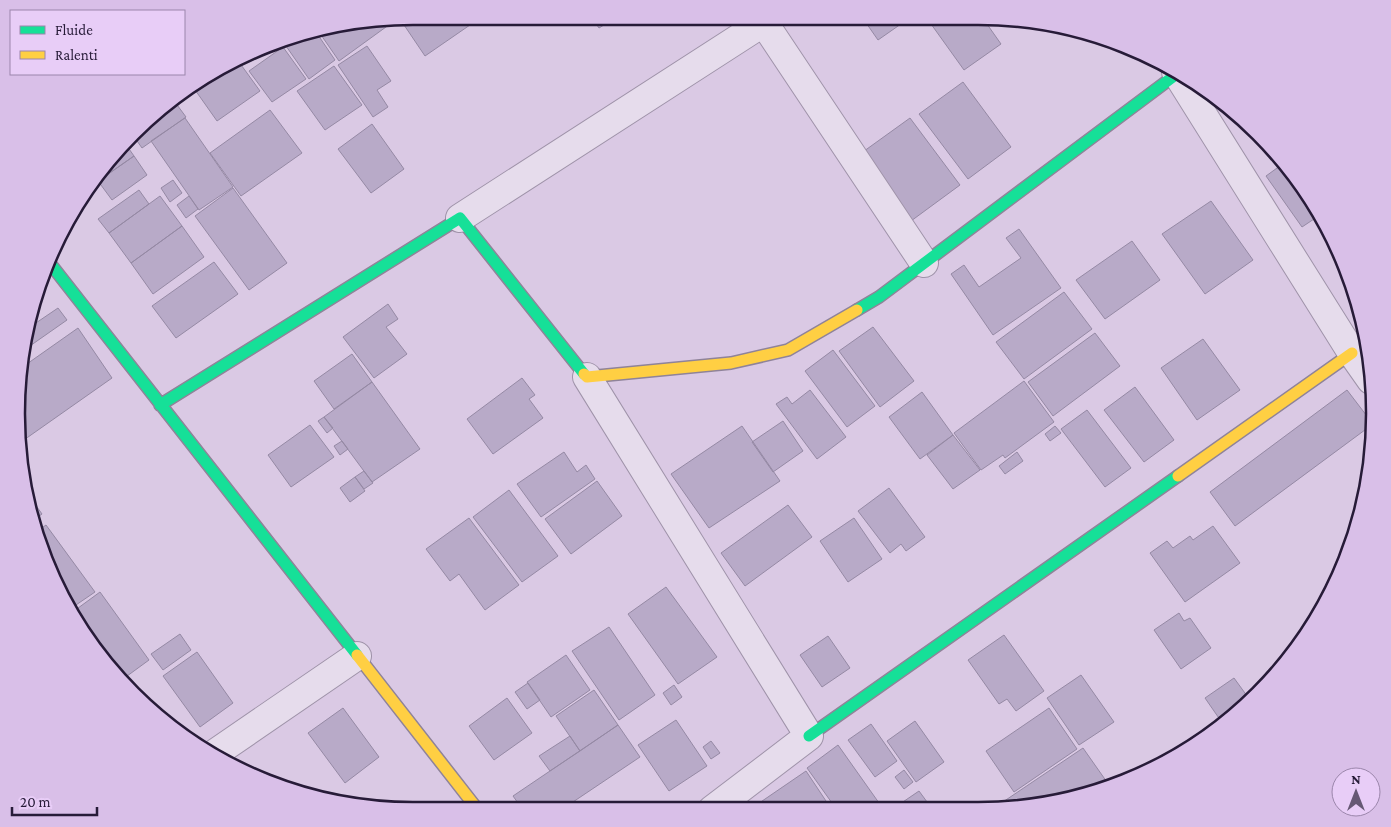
<svg xmlns="http://www.w3.org/2000/svg" width="1391" height="827" font-family="'Crimson Pro',serif">
  <style>
    .building { fill: #b8aac8; stroke: #9589a4 }
    .lines { fill: none; stroke-linecap: round; stroke-linejoin: round }
    .street-casing { stroke: #9f93a9; stroke-width: 30 }
    .fast-casing { stroke: #8f8399; stroke-width: 14 }
    .slow-casing { stroke: #8f8399; stroke-width: 14 }
    .street { stroke: #e6dcec; stroke-width: 28 }
    .fast { stroke: #16e098; stroke-width: 11 }
    .slow { stroke: #ffcf43; stroke-width: 11 }
    .rim { fill: none; stroke: #271b38; stroke-width: 2.5 }
  </style>
  <rect width="100%" height="100%" fill="#dac9e4"/>
  <path class="building" d="M414,16H483L425,56L400,19Z
    M591,17H617L599,28Z
    M862,17H911L878,40Z
    M926,17H982L1001,44L964,70Z
    M397,19L339,61L319,32Z
    M316,32L335,60L309,79L286,46L302,35Z
    M367,46L391,81L377,90L388,107L373,117L338,65Z
    M283,47L306,79L272,102L249,71Z
    M239,62L260,91L217,121L193,87Z
    M334,66L362,105L325,130L297,91Z
    M963,82L1011,147L968,179L919,114Z
    M172,98L186,117L142,148L135,138Z
    M270,110L302,153L241,196L210,153Z
    M185,118L233,187L199,210L151,141Z
    M910,118L960,185L911,221L860,154Z
    M372,124L404,169L371,193L338,149Z
    M127,146L134,156L87,189Z
    M134,156L147,175L112,200L98,181Z
    M1284,163L1308,193L1320,215L1302,227L1266,176Z
    M173,180L182,193L170,202L161,188Z
    M233,188L287,263L249,290L195,216Z
    M139,190L149,204L109,233L98,219Z
    M160,196L182,226L131,263L109,233Z
    M189,196L198,209L186,218L177,205Z
    M1211,201L1253,260L1205,294L1162,234Z
    M182,226L204,257L153,294L131,263Z
    M1019,229L1061,288L993,335L951,274L964,265L979,287L1021,258L1006,238Z
    M1132,241L1160,280L1105,319L1076,280Z
    M214,262L238,294L176,338L152,306Z
    M1064,292L1092,329L1024,379L996,342Z
    M388,304L398,319L386,327L407,354L374,378L343,337Z
    M58,308L67,320L27,348L30,327Z
    M873,327L914,381L880,407L839,351Z
    M78,328L112,378L21,442L16,413L24,366Z
    M1095,333L1120,366L1053,416L1028,382Z
    M1203,339L1240,390L1197,420L1161,368Z
    M833,350L875,406L847,427L805,371Z
    M352,354L372,382L334,409L314,381Z
    M522,378L535,395L529,399L543,418L493,454L467,419Z
    M1024,381L1054,422L1005,458L1003,455L981,470L954,433Z
    M372,382L420,449L372,482L324,417Z
    M1135,387L1174,440L1144,462L1104,410Z
    M810,390L846,437L817,459L776,404L787,397L792,404Z
    M1347,390L1373,424L1235,526L1210,492Z
    M922,392L953,435L920,459L889,417Z
    M1087,410L1131,468L1105,487L1061,429Z
    M324,417L333,428L327,433L318,421Z
    M783,421L803,451L773,472L752,442Z
    M310,425L334,457L291,487L268,455Z
    M742,426L780,481L709,528L671,474Z
    M1055,426L1061,433L1050,441L1045,434Z
    M953,435L980,470L953,489L927,455Z
    M342,441L348,449L340,455L334,446Z
    M564,452L577,472L586,465L595,479L541,517L517,484Z
    M1017,452L1023,461L1005,474L999,466Z
    M364,471L373,483L364,489L355,477Z
    M355,477L365,491L350,502L340,488Z
    M597,481L622,516L571,554L545,519Z
    M889,488L925,537L906,551L901,544L890,553L858,511Z
    M509,490L558,556L522,582L473,517Z
    M30,497L42,514L34,520Z
    M788,505L812,537L745,586L721,553Z
    M469,518L519,585L485,610L459,574L450,581L426,549Z
    M854,518L882,559L848,582L820,541Z
    M46,525L95,592L73,607L37,541L36,532Z
    M1213,526L1240,563L1185,602L1150,553L1167,541L1173,548L1190,536L1193,540Z
    M666,587L717,657L678,684L628,614Z
    M100,592L149,660L123,679L98,655L74,611Z
    M1179,613L1184,621L1190,618L1211,648L1181,669L1154,630Z
    M609,627L655,695L619,720L572,651Z
    M180,634L191,650L163,670L151,654Z
    M1004,635L1044,691L1016,711L1007,699L999,704L968,660Z
    M828,636L850,668L822,687L800,655Z
    M197,652L233,703L200,727L163,676Z
    M566,655L590,690L551,717L527,682Z
    M1081,675L1114,722L1079,745L1047,698Z
    M1234,678L1250,700L1240,712L1223,724L1205,698Z
    M528,683L540,700L527,709L515,692Z
    M674,685L682,697L671,705L663,693Z
    M594,690L618,725L580,751L556,716Z
    M507,698L532,733L494,760L469,726Z
    M343,708L379,757L345,783L308,733Z
    M1049,708L1077,749L1014,792L986,751Z
    M676,720L707,766L669,791L638,745Z
    M915,721L944,762L916,782L887,741Z
    M871,724L897,761L875,777L848,740Z
    M618,725L640,757L561,810H523L513,796Z
    M570,736L580,751L550,771L539,756Z
    M711,741L720,753L711,759L703,747Z
    M838,745L884,810H837L807,768Z
    M1083,748L1109,785L1081,797L1004,810H991Z
    M904,770L913,782L904,789L895,777Z
    M806,771L832,810H749Z
    M919,791L933,810H895L894,808Z"/>
  <g class="lines">
    <defs>
      <path id="street" d="M760,17L924,263
        M1176,72L1352,353L1371,380
        M460,218L764,22
        M587,377L809,736L712,810
        M214,754L357,656"/>
      <path id="fast" d="M49,262L357,655
        M857,310L879,297L1178,73
        M160,405L460,218L584,374
        M809,736L1178,476"/>
      <path id="slow" d="M584,374L587,377L731,363L788,350L857,310
        M1178,476L1352,353
        M357,655L478,810"/>
    </defs>
    <use href="#street" class="street-casing"/>
    <use href="#fast" class="fast-casing"/>
    <use href="#slow" class="slow-casing"/>
    <use href="#street" class="street"/>
    <use href="#fast" class="fast"/>
    <use href="#slow" class="slow"/>
  </g>
  <path d="M0 0H1391V827H0ZM413 25H978A388 388 0 0 1 1366 413V414A388 388 0 0 1 978 802H413A388 388 0 0 1 25 414V413A388 388 0 0 1 413 25Z" fill="#d9bfe8" fill-rule="evenodd"/>
  <path class="rim" d="M413 25H978A388 388 0 0 1 1366 413V414A388 388 0 0 1 978 802H413A388 388 0 0 1 25 414V413A388 388 0 0 1 413 25Z"/>
  <rect x="10" y="10" width="175" height="65" fill="#e8cdf7" stroke="#9b86ab"/>
  <rect x="20" y="26" width="25" height="8" fill="#16e098" stroke="#9b86ab"/>
  <text x="55" y="35" font-size="15" fill="#271b38">Fluide</text>
  <rect x="20" y="51" width="25" height="8" fill="#ffcf43" stroke="#9b86ab"/>
  <text x="55" y="60" font-size="15" fill="#271b38">Ralenti</text>
  <g transform="translate(1356 792)"><circle r="24" fill="#e8cdf7" stroke="#9b86ab"/>
  <path d="M0-4L9 19L0 12L-9 19Z" fill="#665874"/>
  <text y="-8" font-size="14" font-weight="bold" text-anchor="middle" fill="#271b38">N</text>
  </g>
  <path d="M12 807v8h85v-8" fill="none" stroke="#271b38" stroke-width="2.5"/>
  <text x="20" y="807" font-size="15" fill="#271b38" stroke="#e8cdf7" stroke-width="4" paint-order="stroke">20 m</text>
</svg>
